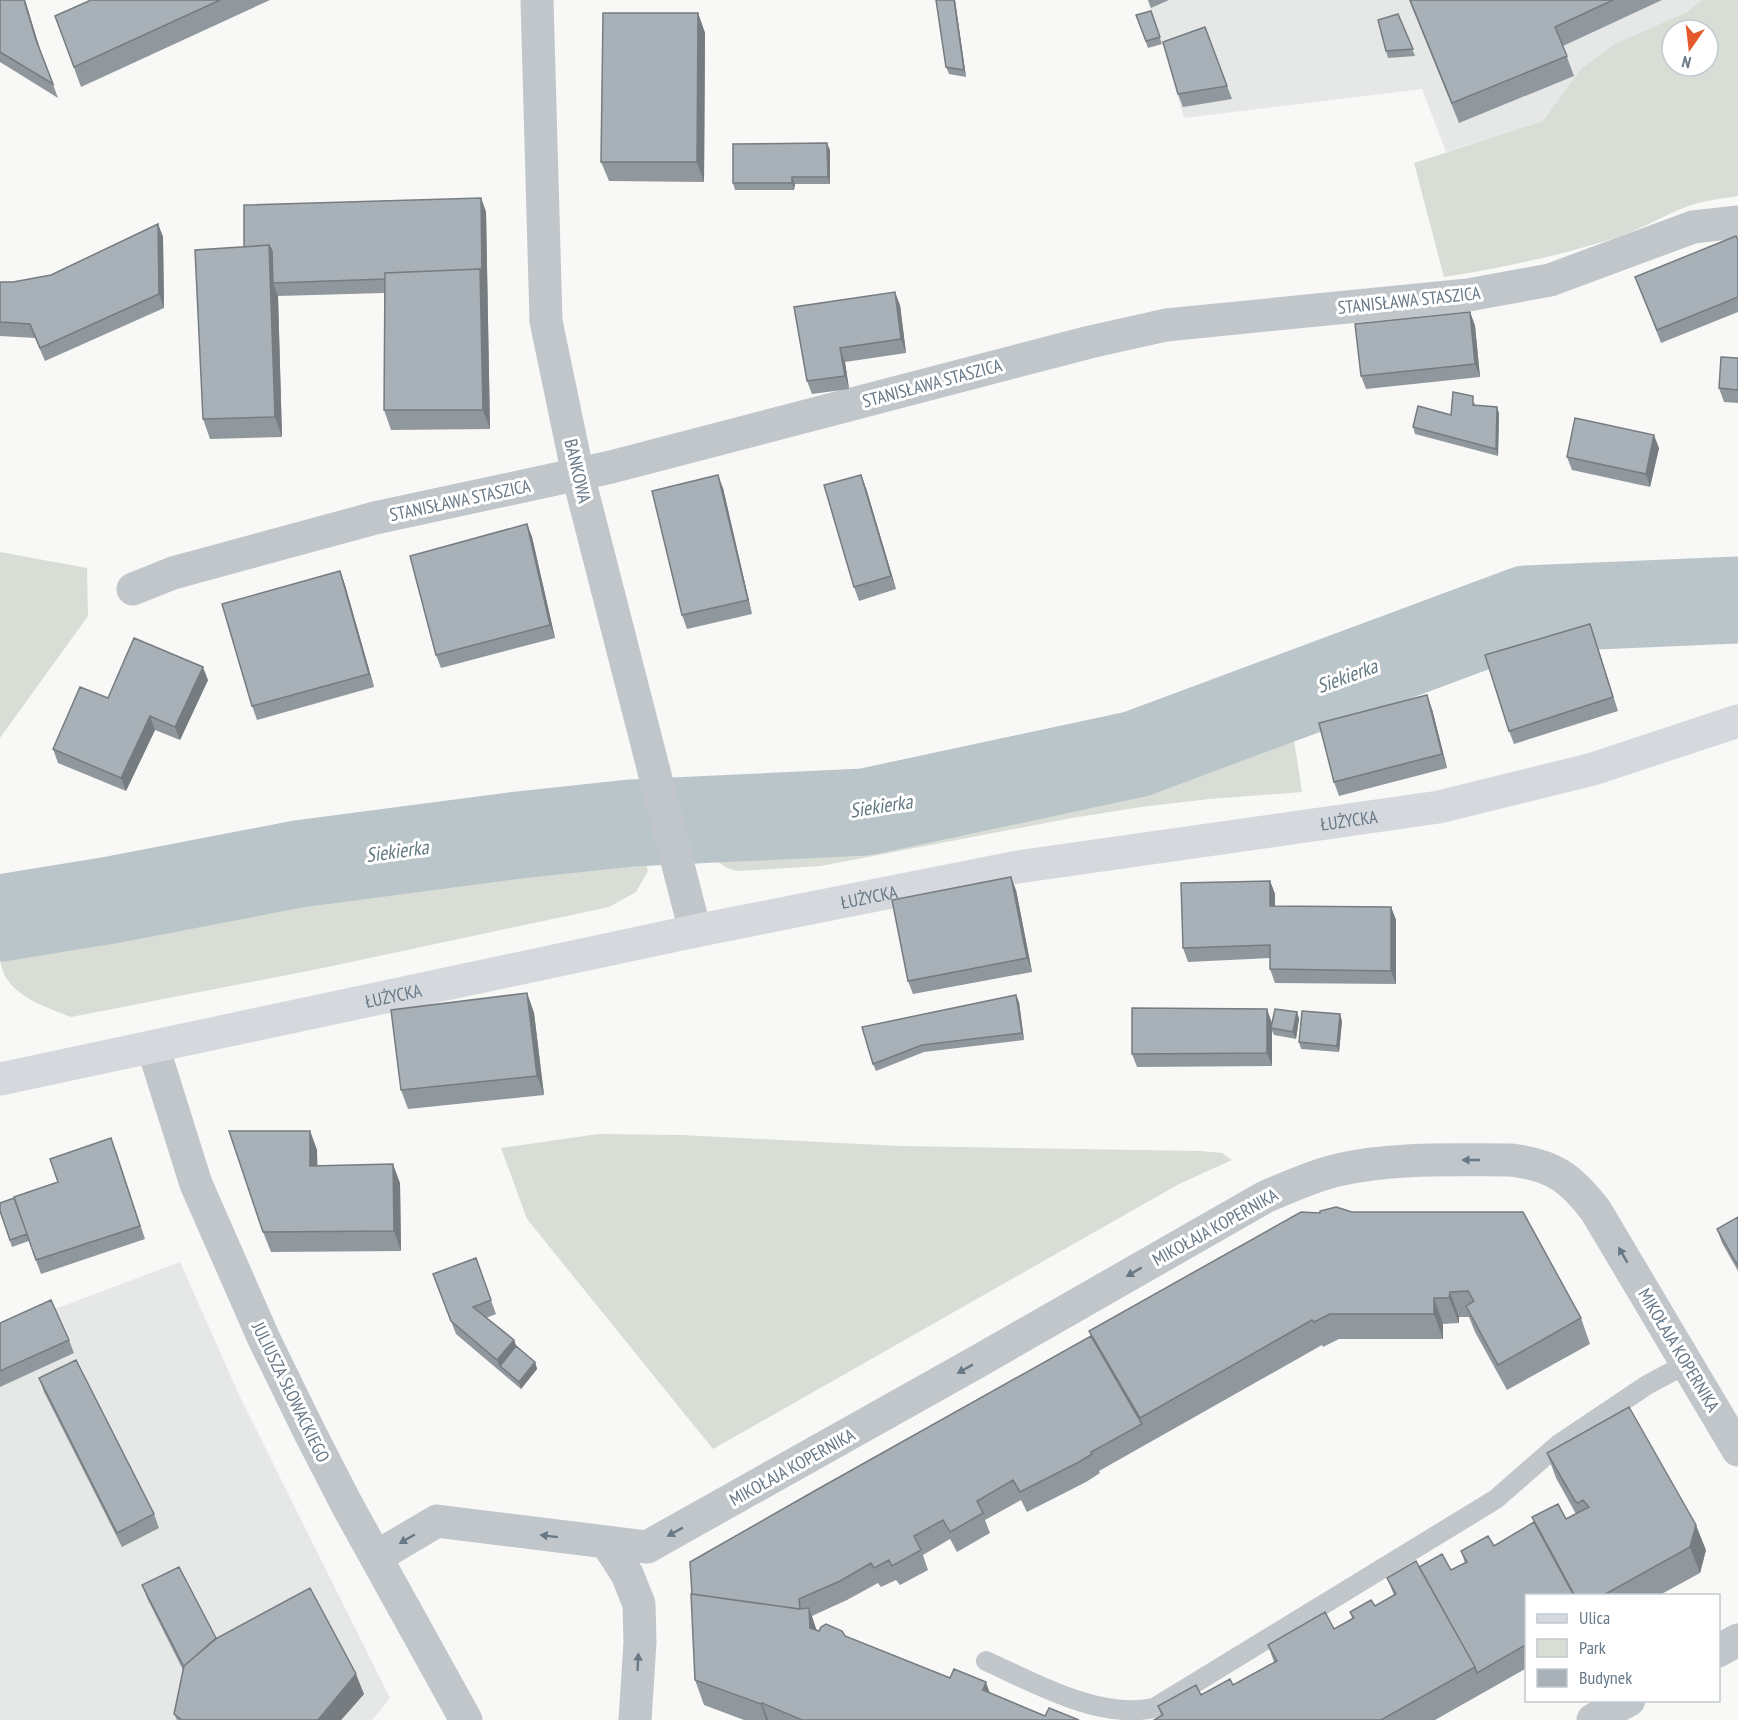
<svg xmlns="http://www.w3.org/2000/svg" width="1738" height="1720" font-family="'PT Sans Narrow',sans-serif">
  <style>
    .built { fill: #e6e7e7 }
    .green { fill: #d8ddd5; fill-rule: evenodd }
    .lines { fill: none; stroke-linecap: round; stroke-linejoin: round }
    .river { stroke: #bac5ca; stroke-width: 87 }
    .lane { stroke: #c1c6ca; stroke-width: 20 }
    .street { stroke: #c1c6ca; stroke-width: 33 }
    .secondary { stroke: #d5d9dd; stroke-width: 33 }
    .wall { fill: #90989d }
    .shaded-wall { fill: #767c80 }
    .building { fill: #a8b1b7; stroke: #767c80; stroke-width: 1.5 }
    .oneway { fill: #677887 }
    .labels { text-anchor: middle; dominant-baseline: central; stroke-width: 6; stroke-linejoin: round; paint-order: stroke }
    .street-label { font-size: 18px; fill: #677887; stroke: #fff }
    .water-label { font-size: 20px; font-style: italic; fill: #637982; stroke: #fff }
  </style>
  <rect width="100%" height="100%" fill="#f8f8f6"/>
  <path class="built" d="M1147,0H1701L1687,12L1581,69L1543,121L1446,152L1422,89L1184,118L1162,44Z
    M180,1262L240,1397L390,1698L372,1720H0V1332L55,1309Z"/>
  <path class="green" d="M1701,0H1738V196C1717,199 1695,202 1676,211C1656,220 1638,230 1618,237C1562,255 1502,268 1444,277L1414,163L1543,121L1581,69L1615,44L1687,12ZM1672,30H1708V66H1672Z
    M0,552L87,568L88,616L0,738Z
    M1289,708L1302,792L1209,799L1141,807L1072,818L821,866L737,871C717,866 717,860 711,842L861,827L1065,788L1120,774L1167,758Z
    M642,851L648,871L636,892L609,907L323,968L71,1017C41,1005 0,993 0,955L339,898Z
    M598,1134L682,1135L900,1146L1200,1151L1222,1153L1232,1160L1179,1184L713,1449L527,1219L501,1148Z"/>
  <g class="lines">
    <path class="river" d="M0,918L111,900L298,864L519,835L631,823L865,812L1136,754L1526,609L1738,600"/>
    <path class="lane" d="M986,1661C1035,1683 1099,1720 1154,1708L1496,1499L1559,1444L1647,1385L1686,1364"/>
    <path class="street" d="M537,0L546,321L578,475L695,931
      M133,589L173,573L375,518L611,467L1090,342L1166,325L1468,295L1550,280L1693,227L1738,222
      M153,1047L196,1184L264,1339L310,1433L347,1505L466,1720
      M607,1543L627,1574L639,1604L640,1642L635,1720
      M376,1557L437,1521L647,1547L975,1363L1265,1197C1289,1187 1312,1176 1338,1170C1392,1157 1455,1160 1511,1160C1553,1165 1571,1178 1596,1211L1738,1450
      M1718,1651L1738,1640
      M1593,1720L1629,1700"/>
    <path class="secondary" id="s1" d="M0,1079L695,931L1018,867L1439,807L1593,769L1738,721"/>
  </g>
  <path class="wall" d="M0,0H25L40,49L58,98L0,62Z
    M91,0H270L81,87L55,16Z
    M936,0H955L966,77L949,74L946,67Z
    M1148,0H1169L1151,8Z
    M1409,0H1662L1563,46L1574,76L1459,123Z
    M1151,11L1162,44L1148,48L1136,15Z
    M698,13L705,33L704,182L609,181L601,162Z
    M1398,14L1415,56L1388,58L1386,51Z
    M1205,27L1232,99L1183,107L1178,94Z
    M830,150V184H795L794,190H735L733,183Z
    M481,198L486,212L490,429L391,430L384,410V293L278,296L282,437L210,439L203,419L244,247Z
    M158,224L163,237L164,308L45,361L35,338L0,336V282H13L51,275Z
    M1738,240V312L1661,343L1635,277Z
    M900,305L906,353L845,362L849,389L812,394L807,381L794,307Z
    M1470,312L1475,326L1480,377L1366,389L1361,376Z
    M1738,358V403L1724,402L1719,388Z
    M1475,403V405L1499,413L1498,456L1415,434L1413,427L1451,415Z
    M1659,448L1650,487L1572,470L1567,457Z
    M723,488L752,614L687,629L682,615Z
    M866,488L896,589L859,601L854,587Z
    M527,524L532,537L555,638L441,668L436,655Z
    M340,571L345,585L374,687L257,720L252,706Z
    M1595,638L1618,711L1514,744L1509,731Z
    M208,680L180,740L155,730L126,791L58,763L53,749L108,698Z
    M1432,709L1447,768L1339,796L1334,782Z
    M1270,881L1275,894V906L1391,907L1396,920V984L1275,983L1270,969V958L1188,962L1183,948Z
    M1016,890L1032,972L913,994L908,981Z
    M527,993L534,1013L544,1095L408,1109L401,1090Z
    M1019,1002L1024,1040L924,1052L876,1071L873,1064Z
    M1297,1012L1299,1019L1296,1039L1274,1035L1272,1031V1066L1137,1067L1132,1054L1272,1023Z
    M1342,1021L1339,1052L1301,1049L1299,1042Z
    M310,1131L317,1150V1166L400,1183L401,1251L271,1252L263,1232Z
    M116,1151L145,1239L41,1274L29,1241L12,1247L0,1211L58,1182Z
    M1301,1212L1581,1318L1590,1344L1507,1390L1475,1332L1469,1317H1459V1323L1443,1324V1339H1339L1323,1347L1322,1345L1099,1471L1100,1473L1086,1482L1027,1512L1021,1500L985,1520L990,1533L957,1552L950,1539L923,1555L928,1570L900,1585L896,1580L881,1587L878,1583L847,1600L812,1616L816,1630L845,1636L1045,1716L1079,1720H744L704,1705L695,1680L692,1594L1091,1336L1089,1331Z
    M1738,1217V1271L1722,1243L1717,1229Z
    M476,1258L496,1314L486,1318L514,1340L516,1346L535,1362L537,1369L521,1389L456,1334L433,1274Z
    M0,1323L69,1340L74,1353L0,1387Z
    M39,1378L154,1514L159,1528L122,1547L44,1392Z
    M1547,1453L1706,1550L1700,1573L1658,1596H1527V1668L1435,1720H1154L1161,1715L1158,1706L1233,1685L1274,1662L1268,1645L1334,1629L1352,1618L1350,1612L1375,1606L1394,1595L1387,1578L1419,1567L1451,1570L1465,1563L1461,1551L1494,1546L1534,1522L1532,1517L1566,1519L1576,1514L1556,1478Z
    M142,1585L216,1638L364,1694L341,1720H177L174,1714L183,1670L147,1598Z"/>
  <path class="shaded-wall" d="M24,0H25L41,53L36,40Z
    M954,0H955L966,77L964,70Z
    M698,13L705,33L704,182L697,162Z
    M827,143L830,150V184L828,177Z
    M792,177L795,184L794,190L792,183Z
    M481,198L486,212L490,429L483,410L480,269Z
    M158,224L163,237L164,308L159,294Z
    M269,245L277,265L273,283L278,296L282,437L275,417Z
    M895,292L900,305L906,353L901,339Z
    M1470,312L1475,326L1480,377L1475,364Z
    M840,348L845,362L849,389L845,376Z
    M1497,407L1499,413L1498,456L1496,449Z
    M1654,435L1659,448L1650,487L1646,474Z
    M718,475L723,488L752,614L748,600Z
    M861,475L866,488L896,589L891,576Z
    M527,524L532,537L555,638L550,625Z
    M340,571L345,585L374,687L369,674Z
    M203,667L208,680L180,740L175,727Z
    M1427,695L1432,709L1447,768L1442,754Z
    M150,716L155,730L126,791L121,778Z
    M1011,877L1016,890L1032,972L1027,958Z
    M1270,881L1275,894V920L1270,906Z
    M1391,907L1396,920V984L1391,971Z
    M527,993L534,1013L544,1095L537,1076Z
    M1016,995L1019,1002L1024,1040L1022,1033Z
    M1267,1009L1272,1023L1271,1028L1272,1031V1066L1267,1053Z
    M1297,1012L1299,1019L1296,1039L1293,1032Z
    M1340,1014L1342,1021L1339,1052L1337,1046Z
    M310,1131L317,1150L318,1186L310,1166Z
    M393,1164L400,1183L401,1251L394,1231Z
    M1450,1292L1459,1317V1323L1449,1298Z
    M1434,1298L1443,1324V1339L1434,1314Z
    M514,1340L519,1353L500,1366L497,1360Z
    M535,1362L537,1369L521,1389L519,1382Z
    M1696,1525L1706,1550L1700,1573L1690,1547Z
    M809,1608L818,1634L810,1628Z
    M356,1674L364,1694L341,1720H318Z
    M986,1682L995,1708L983,1690Z
    M762,1703L768,1720H766L761,1704Z"/>
  <path class="building" d="M0,0H24L36,40L53,84L0,52Z
    M91,0H220L74,67L55,16Z
    M936,0H954L964,70L946,67Z
    M1410,0H1613L1555,27L1567,56L1452,103Z
    M1151,11L1160,37L1146,41L1136,15Z
    M603,13H698L697,162H601Z
    M1398,14L1413,49L1386,51L1378,20Z
    M1205,27L1227,86L1178,94L1163,42Z
    M827,143L828,177H792V183H733V144Z
    M481,198L482,275L480,269L385,273V279L273,283L272,251L269,245L244,247V205Z
    M158,224L159,294L40,348L30,324L0,322V282H13L51,275Z
    M1736,236L1738,240V297L1657,330L1635,277Z
    M269,245L275,417L203,419L195,250Z
    M480,269L483,410H384L385,273Z
    M895,292L901,339L840,348L845,376L807,381L794,307Z
    M1470,312L1475,364L1361,376L1355,324Z
    M1721,357L1738,358V390L1719,388Z
    M1453,392L1473,396V405L1497,407L1496,449L1413,427L1418,406L1451,415Z
    M1575,418L1654,435L1646,474L1567,457Z
    M718,475L748,600L682,615L652,491Z
    M861,475L891,576L854,587L824,485Z
    M527,524L550,625L436,655L410,556Z
    M340,571L369,674L252,706L222,604Z
    M1590,624L1613,697L1509,731L1485,655Z
    M134,638L203,667L175,727L150,716L121,778L53,749L80,687L108,698Z
    M1427,695L1442,754L1334,782L1319,723Z
    M1011,877L1027,958L908,981L892,900Z
    M1270,881V906L1391,907V971L1270,969V945L1183,948L1181,883Z
    M527,993L537,1076L401,1090L391,1010Z
    M1016,995L1022,1033L922,1045L873,1064L862,1027Z
    M1132,1008L1267,1009V1053L1132,1054Z
    M1275,1009L1297,1012L1293,1032L1271,1028Z
    M1302,1011L1340,1014L1337,1046L1299,1042Z
    M229,1131H310V1166L393,1164L394,1231L263,1232Z
    M111,1138L140,1226L36,1260L14,1197L58,1182L50,1159Z
    M14,1198L27,1234L10,1240L0,1211V1203Z
    M1336,1207L1352,1212H1523L1581,1318L1498,1365L1466,1306L1474,1301L1468,1291L1450,1292L1449,1298H1434V1314H1330L1314,1322L1312,1320L1140,1418L1089,1331L1301,1212L1320,1213V1211Z
    M1738,1217V1266L1717,1229Z
    M476,1258L491,1300L473,1307L514,1340L497,1360L451,1321L433,1274Z
    M51,1300L69,1340L0,1371V1323Z
    M1091,1336L1142,1424L1091,1452L1092,1454L1079,1462L1020,1492L1013,1480L977,1501L983,1513L950,1532L943,1520L914,1536L921,1550L892,1566L889,1560L874,1568L871,1563L840,1581L799,1599L800,1609L692,1594L690,1562L818,1489Z
    M516,1346L535,1362L519,1382L500,1366Z
    M76,1360L154,1514L117,1533L39,1378Z
    M1629,1407L1696,1525L1690,1547L1602,1596H1575L1532,1517L1558,1504L1566,1519L1589,1507L1583,1500L1578,1503L1575,1501L1547,1453Z
    M1534,1522L1574,1596H1527V1644L1477,1673L1475,1667L1419,1567L1442,1554L1451,1570L1467,1562L1461,1551L1488,1536L1494,1546Z
    M1416,1561L1475,1667L1381,1720H1154L1163,1715L1158,1706L1196,1685L1201,1695L1230,1679L1233,1685L1277,1661L1268,1645L1325,1612L1334,1629L1354,1618L1350,1612L1371,1600L1375,1606L1396,1594L1387,1578Z
    M179,1567L216,1638L184,1666V1667L142,1585Z
    M310,1588L356,1674L318,1720H182L174,1714L184,1666L217,1638Z
    M691,1594L799,1609L809,1608L810,1628L819,1631L821,1627L826,1624L842,1631L845,1636L950,1678L954,1669L986,1682L983,1690L1045,1716L1049,1708L1079,1720H802L762,1703L761,1704L695,1680Z"/>
  <defs><path id="oneway-solid" d="M-6-.8H1V-3.2L6.5 0L1 3.2V.8H-6Z" transform="scale(1.5)"/></defs>
  <g class="oneway">
    <use href="#oneway-solid" transform="translate(1471 1160) rotate(180)"/>
    <use href="#oneway-solid" transform="translate(1623 1255) rotate(-120)"/>
    <use href="#oneway-solid" transform="translate(1134 1272) rotate(150)"/>
    <use href="#oneway-solid" transform="translate(965 1369) rotate(151)"/>
    <use href="#oneway-solid" transform="translate(675 1532) rotate(151)"/>
    <use href="#oneway-solid" transform="translate(549 1536) rotate(-173)"/>
    <use href="#oneway-solid" transform="translate(407 1539) rotate(150)"/>
    <use href="#oneway-solid" transform="translate(638 1662) rotate(-87)"/>
  </g>
  <g class="labels">
    <g class="street-label">
      <text transform="translate(1409 300) rotate(-6)">STANISŁAWA STASZICA</text>
      <text transform="translate(932 383) rotate(-15)">STANISŁAWA STASZICA</text>
      <text transform="translate(578 471) rotate(77)">BANKOWA</text>
      <text transform="translate(460 500) rotate(-12)">STANISŁAWA STASZICA</text>
      <text stroke="none"><textPath href="#s1" startOffset="1374">ŁUŻYCKA</textPath></text>
      <text stroke="none"><textPath href="#s1" startOffset="888">ŁUŻYCKA</textPath></text>
      <text stroke="none"><textPath href="#s1" startOffset="402">ŁUŻYCKA</textPath></text>
      <text transform="translate(1215 1227) rotate(-29)">MIKOŁAJA KOPERNIKA</text>
      <text transform="translate(1679 1350) rotate(59)">MIKOŁAJA KOPERNIKA</text>
      <text transform="translate(291 1392) rotate(64)">JULIUSZA SŁOWACKIEGO</text>
      <text transform="translate(792 1467) rotate(-29)">MIKOŁAJA KOPERNIKA</text>
    </g>
    <g class="water-label">
      <text transform="translate(1347 676) rotate(-20)">Siekierka</text>
      <text transform="translate(881 806) rotate(-9)">Siekierka</text>
      <text transform="translate(397 851) rotate(-8)">Siekierka</text>
    </g>
  </g>
  <rect x="1525" y="1594" width="195" height="108" fill="#ffffff" stroke="#c2c9cf" stroke-width="1.5"/>
  <rect x="1537" y="1614" width="30" height="9" fill="#d5d9dd" stroke="#c2c9cf" stroke-width="1.5"/>
  <text x="1579" y="1624" font-size="18" fill="#677887">Ulica</text>
  <rect x="1537" y="1639" width="30" height="18" fill="#d8ddd5" stroke="#c2c9cf" stroke-width="1.5"/>
  <text x="1579" y="1654" font-size="18" fill="#677887">Park</text>
  <rect x="1537" y="1669" width="30" height="18" fill="#a8b1b7" stroke="#c2c9cf" stroke-width="1.5"/>
  <text x="1579" y="1684" font-size="18" fill="#677887">Budynek</text>
  <g transform="translate(1690 48) rotate(194)"><circle r="28" fill="#ffffff" stroke="#c2c9cf" stroke-width="1.5"/>
  <path d="M0-4.5L10 22L0 15L-10 22Z" fill="#e3592b"/>
  <text y="-9" font-size="16" font-weight="bold" text-anchor="middle" fill="#677887">N</text>
  </g>
</svg>
